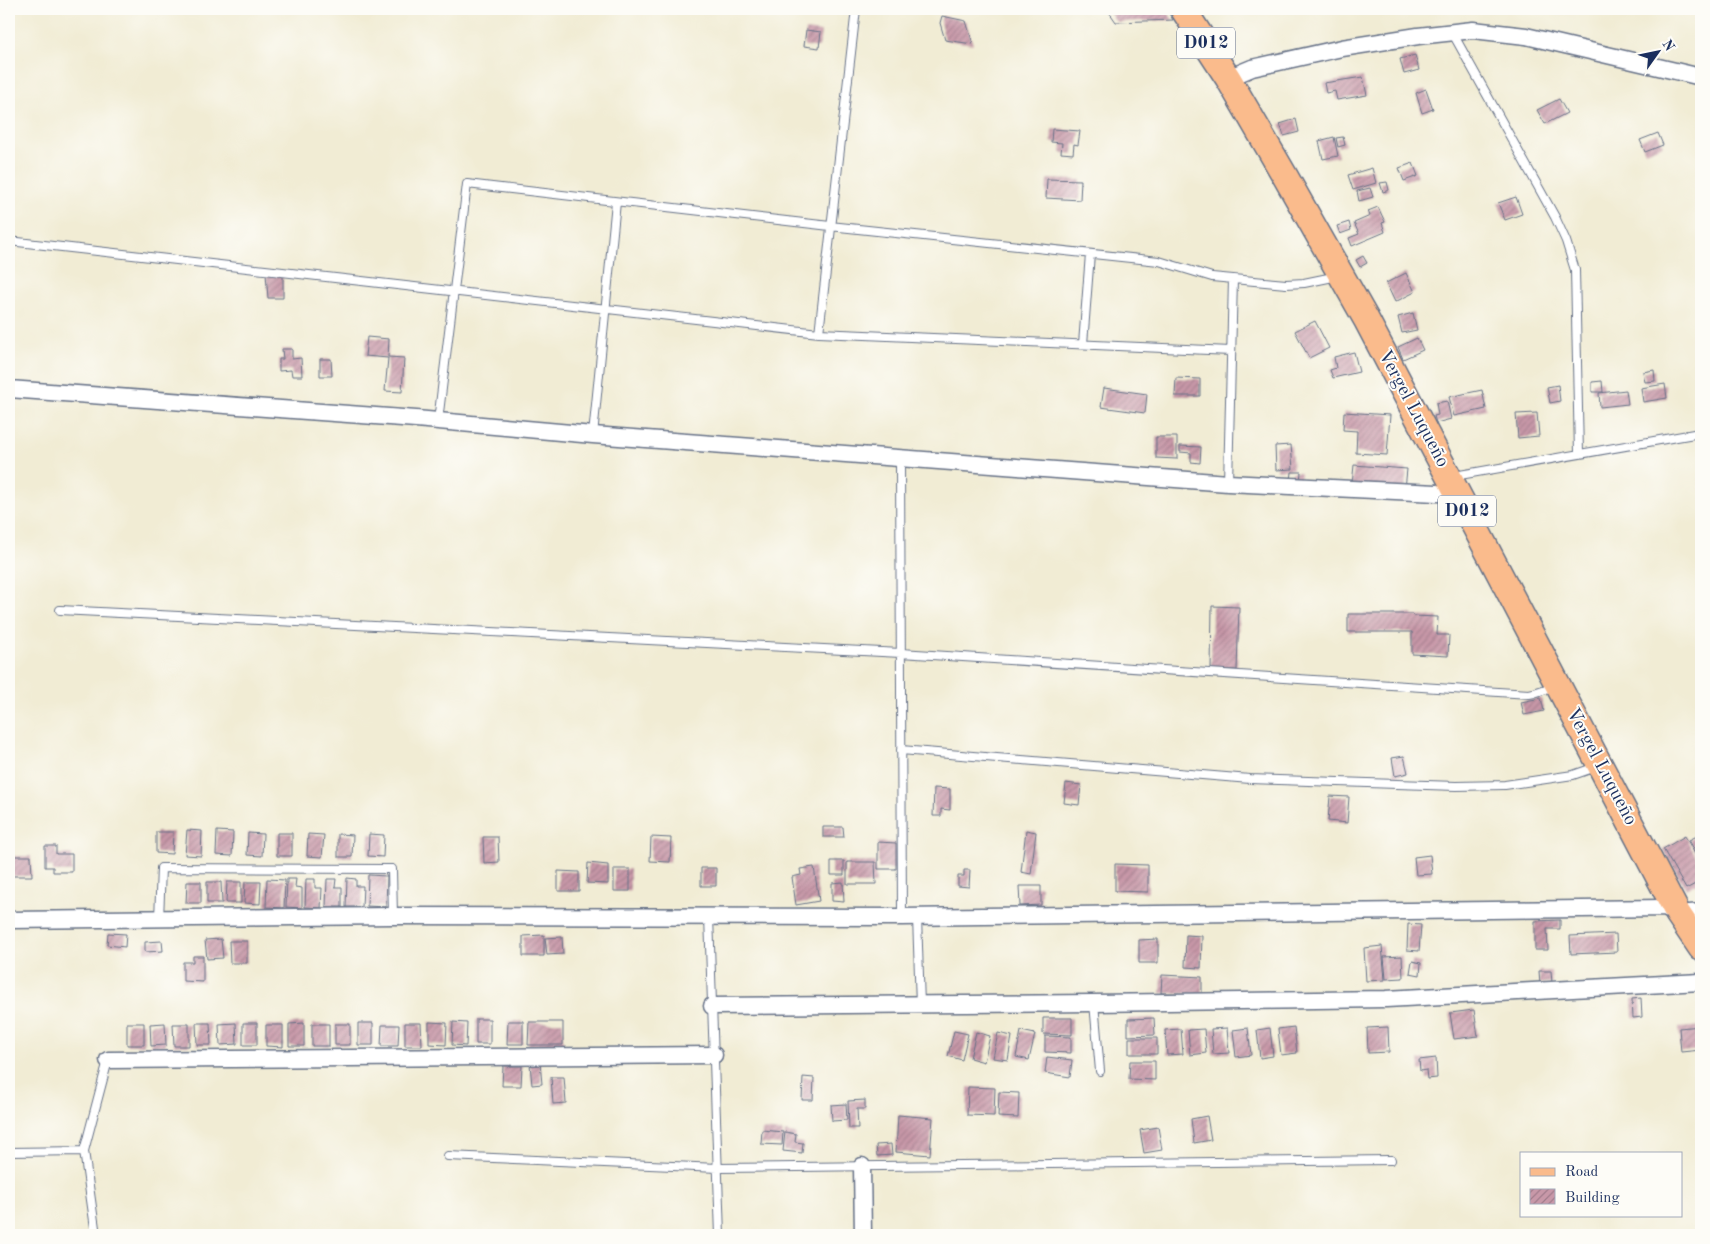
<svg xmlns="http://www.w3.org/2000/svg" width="1710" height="1244" font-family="'Old Standard TT',serif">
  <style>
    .building { fill: url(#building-hatch) }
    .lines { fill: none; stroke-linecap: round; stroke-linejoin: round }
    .lane-casing { stroke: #667187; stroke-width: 10 }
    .street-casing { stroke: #667187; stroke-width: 19 }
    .primary-casing { stroke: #667187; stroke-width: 28 }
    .lane { stroke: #fff; stroke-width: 8 }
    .street { stroke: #fff; stroke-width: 16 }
    .primary { stroke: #fabb8c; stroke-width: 25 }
    .labels { text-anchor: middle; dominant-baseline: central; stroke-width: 4; stroke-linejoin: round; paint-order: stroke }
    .shield { fill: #fdfcf7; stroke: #5f6c8c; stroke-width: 1 }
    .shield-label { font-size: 18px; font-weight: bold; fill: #1b2f5e }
    .street-label { font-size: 19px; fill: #1b2f5e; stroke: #fdfcf7 }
  </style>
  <defs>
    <pattern id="building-hatch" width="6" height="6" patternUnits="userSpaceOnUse" patternTransform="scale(1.25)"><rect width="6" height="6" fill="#c898a8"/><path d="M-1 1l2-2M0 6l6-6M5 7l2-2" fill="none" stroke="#a27c8c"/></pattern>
  </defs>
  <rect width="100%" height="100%" fill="#fdfcf7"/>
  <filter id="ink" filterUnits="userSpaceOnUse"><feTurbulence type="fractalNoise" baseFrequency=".02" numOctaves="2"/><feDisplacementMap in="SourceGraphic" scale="10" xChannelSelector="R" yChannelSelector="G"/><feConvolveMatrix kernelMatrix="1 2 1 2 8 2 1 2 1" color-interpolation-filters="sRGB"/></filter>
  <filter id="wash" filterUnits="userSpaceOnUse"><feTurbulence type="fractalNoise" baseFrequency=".0096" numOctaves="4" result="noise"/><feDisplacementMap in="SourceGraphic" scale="20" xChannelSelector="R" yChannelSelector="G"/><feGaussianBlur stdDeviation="1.12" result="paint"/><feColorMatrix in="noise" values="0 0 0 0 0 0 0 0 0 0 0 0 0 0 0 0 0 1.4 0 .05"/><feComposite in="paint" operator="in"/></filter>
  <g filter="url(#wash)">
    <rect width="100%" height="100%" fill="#f1ecd4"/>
    <g id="blocks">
      <path class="building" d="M1107,9H1166L1173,20L1116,22Z
        M942,16L966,21L973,44L945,40L940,23Z
        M806,30L821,32L819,48L804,46Z
        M1415,55L1419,70L1404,74L1400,59Z
        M1363,77L1367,95L1337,100L1335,91L1326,93L1324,83Z
        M1426,89L1433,109L1422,113L1416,93Z
        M1559,99L1567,113L1545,124L1537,110Z
        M1296,119L1299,132L1284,136L1280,124Z
        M1052,129L1080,131L1078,145L1074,144L1073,154L1061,153L1062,143L1051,142Z
        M1658,133L1663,145L1645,152L1640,140Z
        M1334,137L1338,156L1323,159L1319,141Z
        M1343,137L1345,145L1338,147L1336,138Z
        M1413,163L1418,176L1404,181L1399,168Z
        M1372,168L1376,183L1353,190L1348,175Z
        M1047,179L1081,180L1080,200L1046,198Z
        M1387,182L1389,190L1383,192L1380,183Z
        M1370,188L1373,197L1359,201L1357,191Z
        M1516,197L1522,214L1505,220L1498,203Z
        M1378,207L1385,222L1382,223L1385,232L1352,246L1349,238L1359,234L1354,223L1370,216L1368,211Z
        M1349,222L1351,230L1340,234L1337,226Z
        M1363,256L1367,263L1360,267L1356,260Z
        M283,273V298H268L266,274Z
        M1406,273L1415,292L1395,302L1386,283Z
        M1413,313L1417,330L1402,333L1398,317Z
        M1315,321L1329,348L1309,358L1295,331Z
        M367,337L389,339L388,357L404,358L402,392L385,391L388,358L365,356Z
        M1417,338L1423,350L1403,359L1398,347Z
        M282,349H292V359L301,358L302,376H292L291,370L279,371V359H283Z
        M1354,352L1359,372L1333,378L1330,370L1336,368L1334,357Z
        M320,359H331L332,376H320Z
        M1654,370L1655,381L1645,382L1643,372Z
        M1176,378L1200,379V396H1175Z
        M1602,381L1603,392H1592V382Z
        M1665,384L1667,398L1643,402L1641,388Z
        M1558,385L1560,401L1550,403L1547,387Z
        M1104,388L1147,394L1145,413L1101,407Z
        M1482,390L1486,409L1454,416L1449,397Z
        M1626,390L1628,404L1600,407L1599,393Z
        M1447,401L1451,419L1436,423L1434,416L1438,415L1436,403Z
        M1344,412L1390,415L1387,455L1356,453L1357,431L1343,430Z
        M1537,413L1539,436L1518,438L1516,414Z
        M1156,437H1177V459L1156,458Z
        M1291,445L1293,469L1276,470L1275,446Z
        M1180,446L1201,447L1200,463L1191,462V453L1180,452Z
        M1354,465L1407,469L1405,489L1352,485Z
        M1292,472H1301L1300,482H1291Z
        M1212,606L1239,607L1237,670L1211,669Z
        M1348,614H1412L1413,616L1438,617L1437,635H1449L1448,656L1412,654V632H1348Z
        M1541,698L1544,711L1524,715L1521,702Z
        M1404,756L1408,773L1395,776L1392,758Z
        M1066,783L1081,785L1079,805L1064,803Z
        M934,788L950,789V810L941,809V816H933Z
        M1330,796L1349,797L1347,823L1328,821Z
        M823,827H843L844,837H823Z
        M187,830L202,831L201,856L185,855Z
        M1026,830L1036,832L1031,874L1021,872Z
        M217,831L233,832L232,856L216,855Z
        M156,832H173L172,854L156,853Z
        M248,833L263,834L262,856L247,855Z
        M277,833H292V856H277Z
        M308,834L324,835L322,857L307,856Z
        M338,834L353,835L352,857H338Z
        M369,834L384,835L383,857L368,856Z
        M1701,834V862L1689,840Z
        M1685,836L1701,865V881L1686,889L1663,849Z
        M483,837H498L499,862L484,863Z
        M651,837L671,838L670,862L650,861Z
        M878,842L896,843V869H878Z
        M45,846H56V854H72V872H53V867H45Z
        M1430,855L1432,874L1416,875L1414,857Z
        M10,856H31L32,876H10Z
        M831,861H844V875H831Z
        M847,862H875L876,884H847Z
        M588,863L608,865V884L587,883Z
        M1115,864L1148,865V892L1115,891Z
        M814,867L819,901L796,905L792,877L801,875L800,869Z
        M701,868H716V886H701Z
        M614,869H630V891H614Z
        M964,870H970L969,887L958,886V876H964Z
        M558,871L579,872V891H558Z
        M368,875L387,876L386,907L367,906Z
        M347,878L356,879V886H363L362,907H346Z
        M267,879L285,880L284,908L266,907Z
        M287,879H296L295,887L302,888V908L286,907Z
        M306,879H315V888H322L321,908L305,907Z
        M327,879H336L335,887H342V907H326Z
        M187,882H201V903H186Z
        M207,882H221L222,903H207Z
        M227,882H241V903H226Z
        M245,882H261L260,904L244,903Z
        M843,882L844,902L832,901V883Z
        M1019,886H1041V905L1020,906Z
        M1560,920V929H1547L1548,950H1535V921Z
        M1408,924L1421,925L1419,951L1407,950Z
        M108,933L126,934L125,947L107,945Z
        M1616,934L1617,952L1571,954L1570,936Z
        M544,935V956H523V936Z
        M1186,935L1202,936L1201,968L1185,967Z
        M562,937L563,954L547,955L545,938Z
        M221,939L223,958L207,959L205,940Z
        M1158,939V963H1139V940Z
        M162,941L163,951L145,952V942Z
        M229,941H247V963H230Z
        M1382,946L1385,980L1366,981L1364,948Z
        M193,956H203V982L183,981V962H193Z
        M1402,956L1403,978L1386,979L1384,957Z
        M1412,961L1421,963L1420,975L1410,973Z
        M1539,971H1551L1552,983L1540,984Z
        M1162,975L1202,977V994L1161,993Z
        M1641,998L1642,1017L1633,1018L1632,999Z
        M1474,1010L1478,1036L1454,1039L1450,1013Z
        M1043,1018H1072V1035L1043,1034Z
        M1154,1018L1155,1035L1128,1036V1019Z
        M476,1019H490V1044H476Z
        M508,1021H523V1044H507Z
        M429,1022L447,1023L446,1045L429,1044Z
        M453,1022L467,1023L466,1046L452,1045Z
        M529,1022H563V1045H528Z
        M127,1023H144V1045H127Z
        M165,1023L166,1045L151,1046L150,1024Z
        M196,1023H210L211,1045H197Z
        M236,1023L237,1044L220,1045L219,1024Z
        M243,1023H257V1045H243Z
        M304,1023V1046H289V1024Z
        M358,1023H373V1045H358Z
        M405,1023H421L422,1046H405Z
        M173,1024H189V1046H174Z
        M312,1024H329V1046H312Z
        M335,1024H350V1045H335Z
        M266,1025H283V1047L266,1046Z
        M382,1025H399L398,1046H381Z
        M1701,1026V1050L1681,1052L1679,1028Z
        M1294,1027L1297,1053L1281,1055L1278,1029Z
        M1388,1027L1389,1052L1368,1053L1367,1028Z
        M1227,1028L1229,1053L1213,1054L1211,1029Z
        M1248,1028L1251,1055L1236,1057L1233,1030Z
        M1270,1028L1273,1056L1260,1058L1257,1030Z
        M1181,1029L1183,1054L1167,1055L1165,1030Z
        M1204,1029L1206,1053L1190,1055L1188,1030Z
        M954,1031L968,1034L962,1060L948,1056Z
        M1021,1031L1035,1034L1029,1060L1016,1057Z
        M976,1032L990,1036L984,1062L970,1058Z
        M998,1033L1012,1036L1008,1060L993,1058Z
        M1045,1036L1071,1037V1053L1045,1052Z
        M1129,1038H1157V1054H1129Z
        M1047,1057L1072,1060L1070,1077L1045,1073Z
        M1436,1058L1437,1078L1427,1079L1426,1070L1420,1071L1419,1060Z
        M1130,1061H1155V1080L1129,1079Z
        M540,1063L542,1084L532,1085L530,1064Z
        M503,1066H522L521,1086H502Z
        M551,1077H564L566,1103L553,1104Z
        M803,1077L814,1078L813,1100H802Z
        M968,1087L995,1088L994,1116L967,1115Z
        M999,1092L1019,1093L1018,1118L998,1117Z
        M865,1100V1109H857L858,1128H849L848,1101Z
        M846,1104L847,1120L832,1121L831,1105Z
        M898,1115L933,1118L930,1155L896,1152Z
        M1207,1116L1211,1140L1194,1143L1191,1119Z
        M1158,1127L1162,1150L1144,1153L1140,1130Z
        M762,1130L783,1132L782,1145L761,1144Z
        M785,1132L796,1134L795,1142L803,1143L802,1153L783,1151Z
        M891,1144L892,1155L877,1156L876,1145Z"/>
    </g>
  </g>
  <g filter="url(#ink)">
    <use href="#blocks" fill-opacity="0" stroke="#667187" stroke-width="1"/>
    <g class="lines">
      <defs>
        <path id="lane" d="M1452,32L1555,217L1566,241L1575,270L1579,454
          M9,241L819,333L1231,351
          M819,333L856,9
          M1083,344L1090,254
          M438,421L467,184L830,226L1159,261L1212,277L1286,284L1304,283L1338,276
          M593,435L616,202
          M900,459L902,917
          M1454,476L1694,434L1701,431
          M1228,483L1233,279
          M60,610L901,653L1529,694L1534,693L1555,686
          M901,750L1250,779L1456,786L1505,785L1573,775L1596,767
          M709,916L720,1235
          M917,917L920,1005
          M159,919L161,868L392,869L393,916
          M1094,1003L1100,1071
          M9,1152L84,1151
          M448,1156L718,1168L1391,1160
          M96,1235L84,1151L108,1060"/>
        <path id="street" d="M1228,78L1252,68L1342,48L1418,36L1473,30L1526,36L1701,77
          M9,389L416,419L593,435L1228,483L1458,494
          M9,920L393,916L902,917L1664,908L1678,914L1701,912
          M712,1006L1094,1003L1386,999L1701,982
          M108,1060L714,1055
          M862,1166L863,1235"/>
        <path id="primary" d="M1183,9L1228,78L1285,176L1366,319L1678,914L1701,948"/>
      </defs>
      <use href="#lane" class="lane-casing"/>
      <use href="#street" class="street-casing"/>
      <use href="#primary" class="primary-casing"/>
      <use href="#lane" class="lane"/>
      <use href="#street" class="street"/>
      <use href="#primary" class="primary"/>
    </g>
  </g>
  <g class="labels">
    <g class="shield">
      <rect x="1177" y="27.5" width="58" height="31" rx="4"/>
      <rect x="1438" y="495.5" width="58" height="31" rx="4"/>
    </g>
    <g class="shield-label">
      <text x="1206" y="43">D012</text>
      <text x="1467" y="511">D012</text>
    </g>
    <g class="street-label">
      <text transform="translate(1413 409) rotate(62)">Vergel Luqueño</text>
      <text transform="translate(1601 767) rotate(62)">Vergel Luqueño</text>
    </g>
  </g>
  <rect width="1710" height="1244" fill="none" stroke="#fdfcf7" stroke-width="30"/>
  <rect x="1520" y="1152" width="162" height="65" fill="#fdfcf7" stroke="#a3aaba"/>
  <rect x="1530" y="1168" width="25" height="8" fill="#fabb8c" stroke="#a3aaba"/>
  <text x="1565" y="1176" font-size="15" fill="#1b2f5e">Road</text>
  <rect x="1530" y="1189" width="25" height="15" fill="url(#building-hatch)" stroke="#a3aaba"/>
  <text x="1565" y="1202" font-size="15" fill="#1b2f5e">Building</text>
  <g transform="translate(1658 52) rotate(57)" stroke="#fdfcf7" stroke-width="4" paint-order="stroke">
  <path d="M0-4L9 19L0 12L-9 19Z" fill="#1b2f5e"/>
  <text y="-8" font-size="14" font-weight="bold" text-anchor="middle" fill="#1b2f5e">N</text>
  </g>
</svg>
